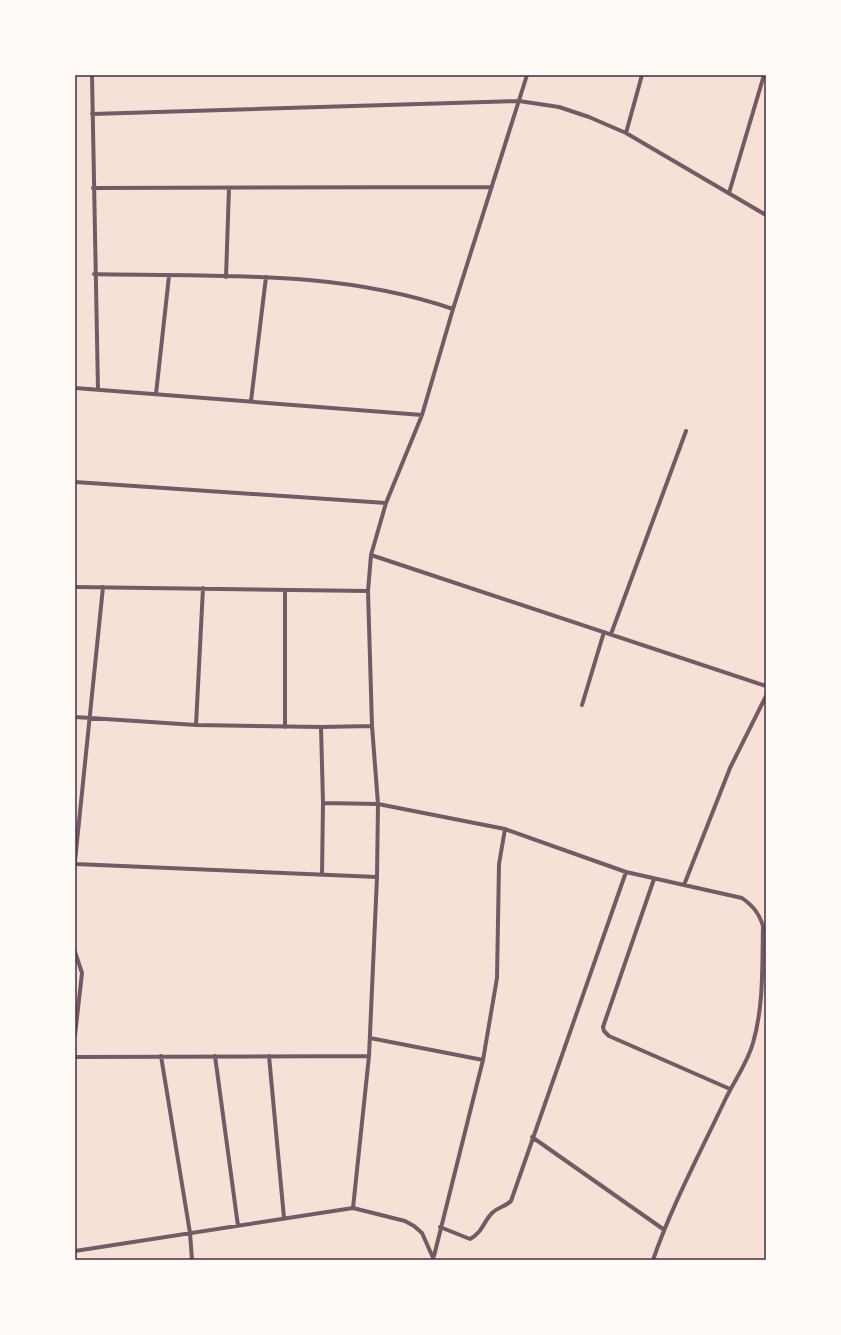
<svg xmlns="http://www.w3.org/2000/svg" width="841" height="1335" font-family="Helvetica,sans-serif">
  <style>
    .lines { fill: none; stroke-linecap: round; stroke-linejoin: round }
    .minor { stroke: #755966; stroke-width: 4 }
    .neatline { fill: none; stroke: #4a2c40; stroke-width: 1.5 }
  </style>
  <rect width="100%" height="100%" fill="#f7e1d7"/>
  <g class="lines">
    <path class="minor" d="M92,75L98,390
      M92,114L519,101L559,107L589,117L626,133L766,215
      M626,133L642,75
      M93,188L492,187
      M729,193L764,75
      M94,274C216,277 336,269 453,309
      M226,277L229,188
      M75,388L422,415
      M156,394L169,276
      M251,401L266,277
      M75,482L386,503
      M371,555L766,686
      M75,587L368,591
      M285,590V727
      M611,634L686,431
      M582,705L604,632
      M75,717L196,725L321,727L372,726
      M196,725L203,588
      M321,727L323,803L322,874
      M323,803L378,804L505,829L626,872L742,898C753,906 759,913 763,926C762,965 764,1005 753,1043C747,1064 734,1081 725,1100C700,1153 672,1205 653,1260
      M75,861L103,587
      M75,864L377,877
      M654,879L603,1027L604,1031L609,1036L730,1089
      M684,885L730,768L766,696
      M75,952L82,973L75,1035
      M370,1038L483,1060
      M161,1056L190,1233L192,1260
      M215,1056L238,1226
      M269,1056L284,1218
      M75,1057L369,1056
      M532,1137L663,1229
      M353,1208L369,1056L377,877L378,804L372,726L368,591L371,555L386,503L422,415L453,309L527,75
      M440,1227L470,1239C482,1233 484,1221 492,1213C498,1207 505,1207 511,1201L626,872
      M75,1251L353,1208L405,1221L414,1226L422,1233L434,1260
      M434,1256L483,1060L497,978L499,864L505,829"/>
  </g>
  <rect width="841" height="1335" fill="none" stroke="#fffaf5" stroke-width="152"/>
  <rect x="76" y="76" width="689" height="1183" class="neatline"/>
</svg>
